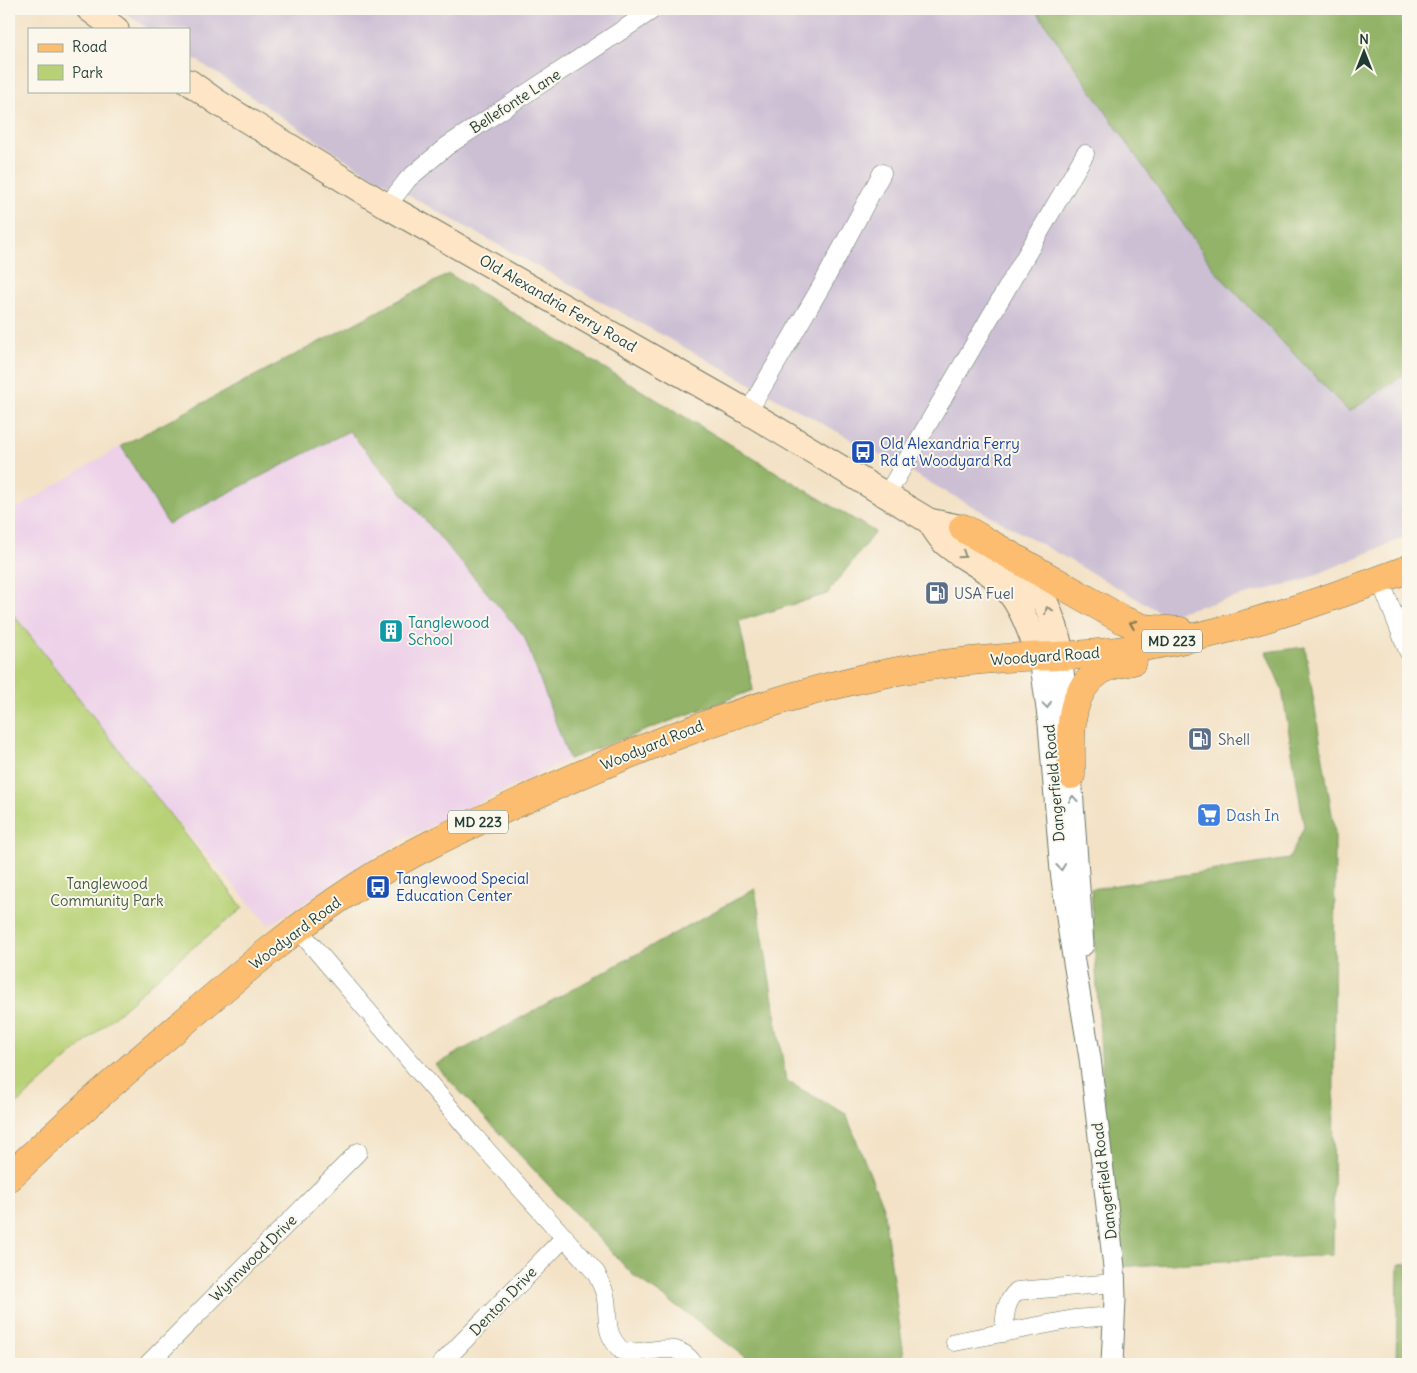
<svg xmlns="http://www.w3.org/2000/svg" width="1417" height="1373" font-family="Delius,sans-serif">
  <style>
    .built { fill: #edd1e9 }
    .industrial { fill: #ccbfd4 }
    .green { fill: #b8d176; stroke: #6c8755 }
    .forest { fill: #92b367; stroke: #58784e }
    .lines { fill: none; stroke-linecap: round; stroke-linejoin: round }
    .minor-casing { stroke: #697767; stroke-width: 19 }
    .tertiary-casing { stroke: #697767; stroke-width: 23 }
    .secondary-casing { stroke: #697767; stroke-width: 27 }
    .primary-casing { stroke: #697767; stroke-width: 29 }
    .minor { stroke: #fff; stroke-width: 18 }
    .tertiary { stroke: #fff; stroke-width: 21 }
    .secondary { stroke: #fee5c5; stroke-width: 25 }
    .primary { stroke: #fcbd6f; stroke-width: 28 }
    .oneway { stroke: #8e917c }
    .oneway2 { stroke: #82774f }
    .oneway3 { stroke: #8f9e9a }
    .labels { text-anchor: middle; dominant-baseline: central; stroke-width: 4; stroke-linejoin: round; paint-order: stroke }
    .shield { fill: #fbf7ec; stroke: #61756b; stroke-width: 1 }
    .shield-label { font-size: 14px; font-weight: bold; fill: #1f3d34 }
    .street-label { font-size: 15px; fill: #1f3d34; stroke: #fbf7ec }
    .transit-label { font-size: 15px; fill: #164399; stroke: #fbf7ec; text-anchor: start }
    .service-label { font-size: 15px; fill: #4e5e75; stroke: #fbf7ec; text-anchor: start }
    .culture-label { font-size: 15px; fill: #0d838f; stroke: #fbf7ec; text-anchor: start }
    .shop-label { font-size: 15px; fill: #366cbe; stroke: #fbf7ec; text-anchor: start }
    .park-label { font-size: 15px; fill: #3e5b41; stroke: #fbf7ec }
  </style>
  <rect width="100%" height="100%" fill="#fbf7ec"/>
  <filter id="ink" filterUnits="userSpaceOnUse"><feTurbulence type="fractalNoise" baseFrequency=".02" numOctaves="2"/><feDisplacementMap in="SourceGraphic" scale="10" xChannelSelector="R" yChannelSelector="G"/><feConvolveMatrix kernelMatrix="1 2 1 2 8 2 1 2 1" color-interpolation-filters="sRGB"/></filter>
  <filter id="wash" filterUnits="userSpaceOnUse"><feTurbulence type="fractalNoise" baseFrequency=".0096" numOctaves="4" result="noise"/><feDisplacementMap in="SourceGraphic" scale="20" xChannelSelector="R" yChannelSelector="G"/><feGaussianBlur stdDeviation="1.12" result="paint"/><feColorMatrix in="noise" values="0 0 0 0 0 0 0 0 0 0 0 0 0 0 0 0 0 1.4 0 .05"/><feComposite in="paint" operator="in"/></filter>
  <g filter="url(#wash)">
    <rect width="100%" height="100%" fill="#f3e2c6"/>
    <path class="built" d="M349,431L524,636L569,759L404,839L269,925L9,633V513L121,446L169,524Z"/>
    <path class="industrial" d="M119,9H1035L1216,272L1349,412L1408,372V536L1301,581L1165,615L1050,549L359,168L189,55V29H149Z"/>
    <path class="green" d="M9,609L243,908L176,961L9,1111Z"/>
    <path class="forest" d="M1035,9H1408V372L1349,412L1216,272Z
      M449,274L875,532L827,594L739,621L753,690L569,759L524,636L349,431L168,524L121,446Z
      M1305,647L1335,833L1333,1255L1114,1267L1091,889L1289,859L1304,827L1282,689L1266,652Z
      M755,889L786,1081L846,1114L883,1207L905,1364H755L691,1316L634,1276L435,1065Z
      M1408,1264V1364H1396L1398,1265Z"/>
  </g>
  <g filter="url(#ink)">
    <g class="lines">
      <defs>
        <path id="minor" d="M387,206L408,179L447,146L654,9
          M748,412L822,285L882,173
          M886,496L1085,154
          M1380,580L1408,651
          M298,929L473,1135L596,1273C600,1281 605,1291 606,1299C609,1322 604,1333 622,1351C627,1351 633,1353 638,1352C660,1351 678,1341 694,1364
          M1004,1333C1005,1317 1004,1303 1017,1291L1114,1283
          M955,1342L1074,1319L1114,1316
          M148,1364L358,1152
          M441,1364L565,1237"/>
        <path id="tertiary" d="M1062,656L1067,723
          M1040,657L1049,724L1061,871L1069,932L1090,1058L1114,1267L1115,1299L1112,1364
          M1070,761L1083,945"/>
        <path id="secondary" d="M89,9L116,29
          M189,82L217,102L387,206L748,412L924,518L929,521L963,528L1029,581L1038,591L1047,606L1055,627L1062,656
          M929,521C934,528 939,537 945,543C961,557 982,566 998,580C1021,600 1029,630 1040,657"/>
        <path id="primary" d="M963,528L1123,620L1143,628L1180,631
          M1071,775C1072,738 1064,695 1100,671C1109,665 1122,663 1133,661
          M9,1177C68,1121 129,1068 191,1016C245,970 299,924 358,886C413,850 474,823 533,796C647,744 764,698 888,673C926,665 966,661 1005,658C1036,656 1067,657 1099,653C1206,642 1308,607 1408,569"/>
      </defs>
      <use href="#minor" class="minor-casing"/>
      <use href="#tertiary" class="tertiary-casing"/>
      <use href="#secondary" class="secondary-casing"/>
      <use href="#primary" class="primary-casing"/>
      <use href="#minor" class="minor"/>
      <use href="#tertiary" class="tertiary"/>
      <use href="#secondary" class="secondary"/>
      <use href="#primary" class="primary"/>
    </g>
    <defs><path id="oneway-chevron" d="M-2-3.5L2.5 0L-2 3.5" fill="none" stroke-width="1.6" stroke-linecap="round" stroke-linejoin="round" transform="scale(1.25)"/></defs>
    <g class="oneway">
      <use href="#oneway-chevron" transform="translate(963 555) rotate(34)"/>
      <use href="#oneway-chevron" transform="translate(1048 610) rotate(-115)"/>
    </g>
    <use class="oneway2" href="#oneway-chevron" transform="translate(1133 624) rotate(-159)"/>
    <g class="oneway3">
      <use href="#oneway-chevron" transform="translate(1047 705) rotate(82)"/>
      <use href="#oneway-chevron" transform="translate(1073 799) rotate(-94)"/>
      <use href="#oneway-chevron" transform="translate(1061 867) rotate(84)"/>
    </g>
  </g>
  <defs>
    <symbol id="bus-square" viewBox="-11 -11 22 22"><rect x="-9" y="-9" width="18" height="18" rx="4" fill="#1a4fb4" stroke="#fbf7ec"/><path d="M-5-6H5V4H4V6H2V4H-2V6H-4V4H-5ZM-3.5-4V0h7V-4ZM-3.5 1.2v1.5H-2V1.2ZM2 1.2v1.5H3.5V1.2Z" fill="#fff"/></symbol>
    <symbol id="fuel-square" viewBox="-11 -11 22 22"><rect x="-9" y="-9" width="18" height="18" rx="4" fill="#5c6f8a" stroke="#fbf7ec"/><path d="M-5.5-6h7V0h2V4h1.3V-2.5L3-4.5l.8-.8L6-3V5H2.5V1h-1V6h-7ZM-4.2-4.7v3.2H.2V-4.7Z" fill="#fff"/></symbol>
    <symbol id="building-square" viewBox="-11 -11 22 22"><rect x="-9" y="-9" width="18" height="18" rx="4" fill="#0f9aa8" stroke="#fbf7ec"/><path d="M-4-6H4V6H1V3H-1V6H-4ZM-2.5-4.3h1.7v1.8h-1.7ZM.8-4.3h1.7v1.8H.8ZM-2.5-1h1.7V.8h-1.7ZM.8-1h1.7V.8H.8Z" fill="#fff"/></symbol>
    <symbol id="supermarket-square" viewBox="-11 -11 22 22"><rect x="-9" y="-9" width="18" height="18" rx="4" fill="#3f7fe0" stroke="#fbf7ec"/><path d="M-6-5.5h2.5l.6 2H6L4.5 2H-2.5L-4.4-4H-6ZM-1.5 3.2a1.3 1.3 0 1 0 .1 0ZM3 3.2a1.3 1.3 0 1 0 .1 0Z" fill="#fff"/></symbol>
  </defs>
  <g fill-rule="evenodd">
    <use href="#bus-square" x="849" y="438" width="28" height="28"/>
    <use href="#fuel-square" x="923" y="579" width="28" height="28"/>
    <use href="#building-square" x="377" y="617" width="28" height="28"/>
    <use href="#fuel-square" x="1186" y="725" width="28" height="28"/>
    <use href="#supermarket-square" x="1195" y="801" width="28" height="28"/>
    <use href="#bus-square" x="364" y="873" width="28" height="28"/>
  </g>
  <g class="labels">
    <g class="shield">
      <rect x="1142" y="629.5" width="60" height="23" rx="4"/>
      <rect x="448" y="810.5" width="60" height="23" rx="4"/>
    </g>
    <g class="shield-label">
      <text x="1172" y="641">MD 223</text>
      <text x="478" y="822">MD 223</text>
    </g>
    <g class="street-label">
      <text transform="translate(515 101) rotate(-33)">Bellefonte Lane</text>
      <text transform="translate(558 303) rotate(30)">Old Alexandria Ferry Road</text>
      <text transform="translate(1045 656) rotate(-4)">Woodyard Road</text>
      <text transform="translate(652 745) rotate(-22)">Woodyard Road</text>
      <text transform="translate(1054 783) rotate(-95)">Dangerfield Road</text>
      <text transform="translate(295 933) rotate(-37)">Woodyard Road</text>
      <text transform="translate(1104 1181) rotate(-97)">Dangerfield Road</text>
      <text transform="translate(253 1258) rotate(-45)">Wynnwood Drive</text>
      <text transform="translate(503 1301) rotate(-46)">Denton Drive</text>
    </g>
    <g class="transit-label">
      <text x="880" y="443">Old Alexandria Ferry<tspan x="880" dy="17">Rd at Woodyard Rd</tspan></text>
      <text x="396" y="878">Tanglewood Special<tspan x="396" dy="17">Education Center</tspan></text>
    </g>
    <g class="service-label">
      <text x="954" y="593">USA Fuel</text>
      <text x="1218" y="739">Shell</text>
    </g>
    <g class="culture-label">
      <text x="408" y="622">Tanglewood<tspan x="408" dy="17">School</tspan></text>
    </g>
    <g class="shop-label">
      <text x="1226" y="815">Dash In</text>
    </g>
    <g class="park-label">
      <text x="107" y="883">Tanglewood<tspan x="107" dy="17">Community Park</tspan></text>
    </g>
  </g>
  <rect width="1417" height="1373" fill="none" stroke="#fbf7ec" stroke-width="30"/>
  <rect x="28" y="28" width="162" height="65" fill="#fbf7ec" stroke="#a3ada2"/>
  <rect x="38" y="44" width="25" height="8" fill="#fcbd6f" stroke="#a3ada2"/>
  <text x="72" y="52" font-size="15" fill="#1f3d34">Road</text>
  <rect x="38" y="65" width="25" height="15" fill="#b8d176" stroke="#a3ada2"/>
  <text x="72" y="78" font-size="15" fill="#1f3d34">Park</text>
  <g transform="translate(1364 52)" stroke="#fbf7ec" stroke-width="4" paint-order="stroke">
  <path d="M0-4L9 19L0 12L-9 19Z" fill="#1f3d34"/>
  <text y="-8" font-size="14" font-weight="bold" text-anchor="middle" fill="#1f3d34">N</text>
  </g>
</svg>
